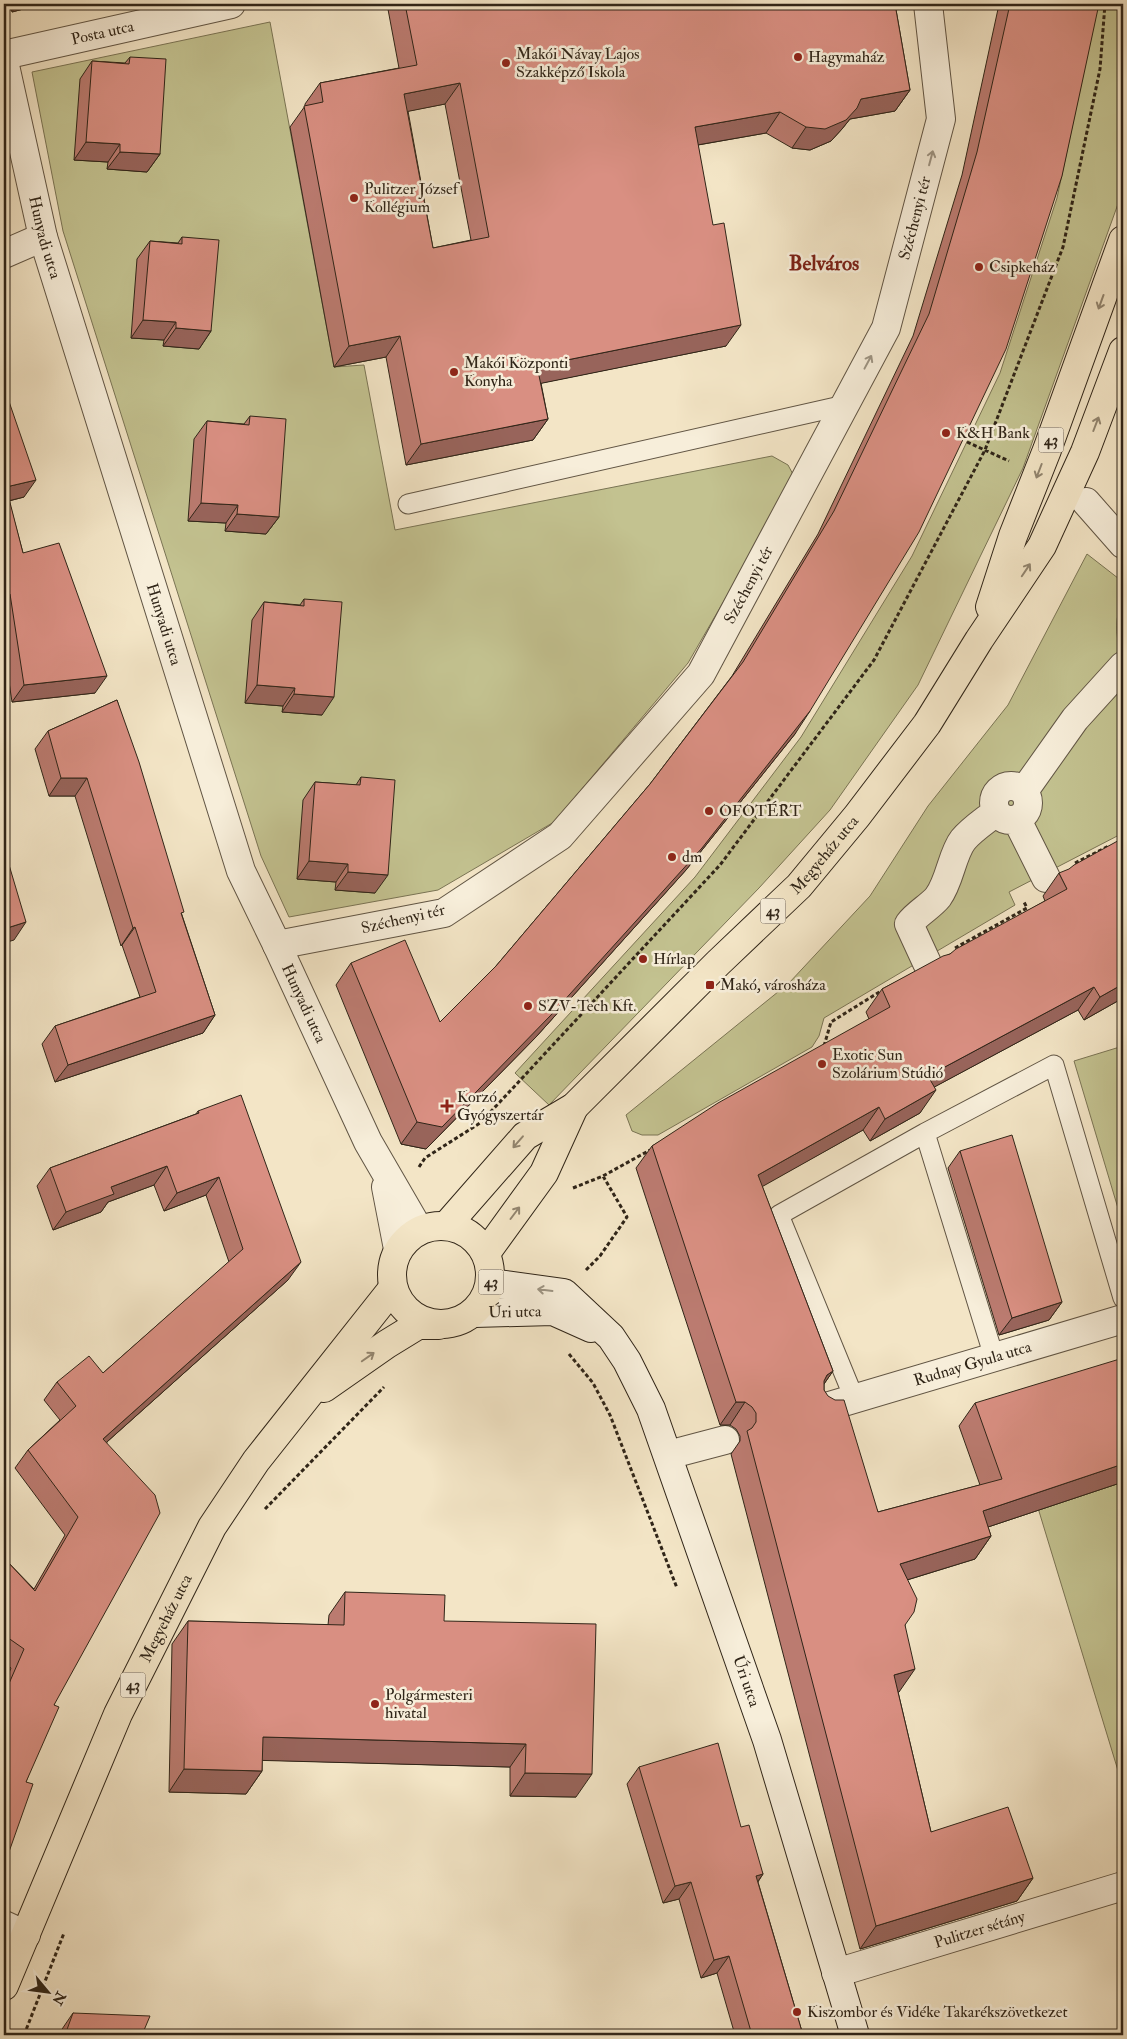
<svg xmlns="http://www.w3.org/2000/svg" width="1127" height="2039" font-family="'IM FELL Double Pica',serif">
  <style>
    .green { fill: #c3c290; stroke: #7a7454 }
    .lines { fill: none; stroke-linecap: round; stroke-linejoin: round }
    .service-casing { stroke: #615544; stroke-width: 21 }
    .pedestrian-casing { stroke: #615544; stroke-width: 30 }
    .minor-casing { stroke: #615544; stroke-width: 30 }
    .secondary-casing { stroke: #302518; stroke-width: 30 }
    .primary-casing { stroke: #302518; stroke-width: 30 }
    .path { stroke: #302518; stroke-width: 3; stroke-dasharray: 4 2.5; stroke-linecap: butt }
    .service { stroke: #f7eeda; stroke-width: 19 }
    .pedestrian { stroke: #f7eeda; stroke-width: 28 }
    .minor { stroke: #f7eeda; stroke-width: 28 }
    .secondary { stroke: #f7eeda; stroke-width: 28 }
    .primary { stroke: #f3e5c6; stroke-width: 28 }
    .wall { fill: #bb7b70; stroke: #302518; fill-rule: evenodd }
    .shaded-wall { fill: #98645b; stroke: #302518 }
    .building { fill: #d98f82; stroke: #302518; fill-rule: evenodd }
    .oneway { stroke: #9d9483 }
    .oneway2 { stroke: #92856f }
    .poi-dot { fill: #8f2418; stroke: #f7eeda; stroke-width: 2 }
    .labels { text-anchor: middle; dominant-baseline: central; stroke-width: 5; stroke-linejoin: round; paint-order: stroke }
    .shield { fill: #f7eeda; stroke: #6c6152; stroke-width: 1 }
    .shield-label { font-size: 15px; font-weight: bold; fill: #302518 }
    .street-label { font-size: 16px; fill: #302518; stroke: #f7eeda }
    .poi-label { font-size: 16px; fill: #302518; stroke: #f7eeda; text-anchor: start }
    .district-label { font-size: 21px; font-weight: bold; fill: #7a1f14; stroke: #f7eeda }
  </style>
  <rect width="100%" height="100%" fill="#f3e5c6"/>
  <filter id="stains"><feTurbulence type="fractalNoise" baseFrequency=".004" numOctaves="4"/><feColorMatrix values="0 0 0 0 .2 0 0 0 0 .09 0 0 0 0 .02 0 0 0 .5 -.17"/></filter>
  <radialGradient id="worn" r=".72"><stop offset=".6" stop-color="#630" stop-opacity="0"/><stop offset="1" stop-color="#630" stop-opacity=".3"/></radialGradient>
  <path class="green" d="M1098,4H1123V190L1023,468L918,685L830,810L759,888L549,1105L515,1073L695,877L801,737L912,556L1000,373L1057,198Z
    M270,22L334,367L364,365L395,530L772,456L788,465L795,478L688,663L554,822L438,890L289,917L261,856L63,231L32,72Z
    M1087,554L1123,582C1123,594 1119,602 1118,614C1115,628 1118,648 1123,662V833L1009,892L1015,905L824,1018L819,1036L812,1047L658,1135H642L632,1131L626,1115L789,983L870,896L928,806L1008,705Z
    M1123,1046V1225L1074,1061Z
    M1123,1482V1787L1038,1508Z"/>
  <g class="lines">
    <defs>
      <path id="service" d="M408,504L845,405
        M925,1133L1054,1065L1123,1298
        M854,1398L779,1215L925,1133L994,1357"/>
      <path id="pedestrian" d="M1086,502L1123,544
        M994 803a17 17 0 1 1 34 0a17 17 0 1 1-34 0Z
        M1024,791L1075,719L1123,666
        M1017,820L1046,878
        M927,963L909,924C917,913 930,907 938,897C950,881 952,854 963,840C972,829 985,821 996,812"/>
      <g id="minor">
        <path id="s1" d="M4,55L231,4"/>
        <path id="s2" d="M4,61L43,237L241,871L277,945L368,1142L419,1230"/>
        <path d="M4,254L43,237"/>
        <path id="s3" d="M277,945L444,913L560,836L701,674L886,328L941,119L928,4"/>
        <path d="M386,1187L398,1249"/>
        <path id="s4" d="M823,1408L1123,1319"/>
        <path d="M668,1455L725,1440"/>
        <path d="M4,1925L26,1935"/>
        <path id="s5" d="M836,1973L1123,1886"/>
      </g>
      <g id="secondary">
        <path id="s6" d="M491,1283L564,1293L611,1337L627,1361L651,1409L767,1740L855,2035"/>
        <path id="s7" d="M474,1313L553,1311L591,1328"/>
      </g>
      <g id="primary">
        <path d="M990,607L1013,536L1047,450L1123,240"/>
        <path id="s8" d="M447,1225L525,1136L574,1107L718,963L799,886L857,816L927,724L979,640L1042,546L1085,452L1123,351"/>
        <circle cx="441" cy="1275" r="49"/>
        <path d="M486,1253L544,1173L574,1107"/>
        <path d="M324,1388L387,1344L418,1325H439"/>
        <path id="s9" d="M4,1986L118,1714L212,1527L256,1461L393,1288"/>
      </g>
    </defs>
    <use href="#service" class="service-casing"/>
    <use href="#pedestrian" class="pedestrian-casing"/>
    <use href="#minor" class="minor-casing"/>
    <use href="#secondary" class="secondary-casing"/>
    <use href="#primary" class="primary-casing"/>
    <path class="path" d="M967,442L1009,461
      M1075,863L1109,846
      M955,948L1027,908L1024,902
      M824,1046L831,1022L881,991
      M419,1167L425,1158L480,1123L512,1089L720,865L874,660L985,450L1063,247L1100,69L1105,4
      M573,1188L603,1176L650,1150
      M586,1270L600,1256L627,1217L603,1176
      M569,1354L593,1383L610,1415L677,1588
      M265,1509L384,1387
      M24,2035L64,1933"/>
    <use href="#service" class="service"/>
    <use href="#pedestrian" class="pedestrian"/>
    <use href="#minor" class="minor"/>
    <use href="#secondary" class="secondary"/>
    <use href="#primary" class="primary"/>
  </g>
  <path class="wall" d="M9,4H42L12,12Z
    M387,4H895L910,90L895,111L850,119L842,129L831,141L810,150L792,148L766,133L698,145L726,346L541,383L548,419L533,440L406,465L386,357L334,367L290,127L305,106V104L320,83L399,68ZM445,104L471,240L433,248L408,111Z
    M1002,4H1099L795,734L686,870L536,1037L426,1149L401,1144L336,985L351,963L440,1022L496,966L650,784L732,676L818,534L913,336L962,175L998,9Z
    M130,57L160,154L147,172L107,169L108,162L74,160L80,79L92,61L125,63Z
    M182,237L211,331L199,349L163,346L164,340L131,338L137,259L150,241L178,243Z
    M4,387L24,497L9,501L23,553L95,693L12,702L4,648Z
    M250,416L279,517L266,534L225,531L226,523L188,521L194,439L207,421L244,424Z
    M304,599L322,715L282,712L283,706L245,703L252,620L264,602L300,605Z
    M117,700L182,915L215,1015L203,1033L55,1082L42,1044L55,1026L140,997L122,945L121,946L75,796H49L35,749L48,731Z
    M361,777L375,893L335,890L336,882L297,879L303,800L315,782L356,785Z
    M1059,873L1123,998L1084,1020L1078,1010L934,1087L920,1113L870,1141L863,1130L762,1186L833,1371L824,1384V1390L878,1512L980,1485L959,1426L975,1403L1123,1482L988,1527L991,1536L975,1559L907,1580L905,1625L899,1692H898L931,1832L1033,1878L1017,1901L860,1949L731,1454L740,1441V1436L736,1429L730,1425H720L636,1168L652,1146L869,1019L866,1012L882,989L950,954L1045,901L1043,896Z
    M198,1111L288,1280L107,1442L54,1705L26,1782L4,1866V1685L11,1668L4,1662V1558L34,1589L65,1535L15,1468L28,1450L60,1420L44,1400L57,1382L103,1373L229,1262L206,1195L164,1211L154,1185L108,1202L101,1212L53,1230L37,1186L50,1168L196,1114Z
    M960,1151L1062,1302L1049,1320L999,1335L948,1168Z
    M345,1592L444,1621L576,1797L510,1796V1767L262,1760V1771L246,1794L169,1792L172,1644L188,1621L328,1625L329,1615Z
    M639,1767L741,1827L763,1874L758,1882L803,2035H735L717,1973L701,1978L679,1899L663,1903L627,1784Z
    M73,2013L142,2035H58Z"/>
  <path class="shaded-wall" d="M17,4H42L12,12Z
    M460,83L445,104L390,115L404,94Z
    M910,90L895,111L850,119L842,129L831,141L810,150L792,148L806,127L861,99Z
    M780,112L766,133L680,148L695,127Z
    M86,142L120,144L108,162L74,160Z
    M120,152L160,154L147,172L107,169Z
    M143,320L176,322L164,340L131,338Z
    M741,325L726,346L523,387L537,366Z
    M176,328L211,331L199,349L163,346Z
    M400,336L386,357L334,367L349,346Z
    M548,419L533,440L406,465L421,444Z
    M36,480L24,497L4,502L6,487Z
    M201,503L238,505L226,523L188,521Z
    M237,514L279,517L266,534L225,531Z
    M10,594L4,604V596Z
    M107,676L95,693L12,702L24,685Z
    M257,685L295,688L283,706L245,703Z
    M294,694L334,697L322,715L282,712Z
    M810,711L795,734L686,870L536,1037L426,1149L401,1144L417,1122Z
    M61,778H87L75,796H49Z
    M309,861L348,864L336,882L297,879Z
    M348,872L388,875L375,893L335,890Z
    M26,922L14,940L4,943V929Z
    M135,927L122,945L121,946L133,928Z
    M1123,984V998L1084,1020L1100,997Z
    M1094,987L1078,1010L912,1099L928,1076Z
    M215,1015L203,1033L55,1082L68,1065Z
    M936,1090L920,1113L870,1141L885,1119Z
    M879,1107L863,1130L742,1198L758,1175Z
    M167,1166L154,1185L108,1202L101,1212L53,1230L66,1212L111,1187Z
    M219,1177L206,1195L164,1211L177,1193Z
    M301,1262L288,1280L90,1457L103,1439Z
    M1062,1302L1049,1320L999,1335L1012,1318Z
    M833,1371L817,1394L827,1375Z
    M736,1402H745L730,1425H720Z
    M1123,1464V1482L967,1534L983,1511Z
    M991,1536L975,1559L884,1587L900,1564Z
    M915,1669L899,1692L878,1697L894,1675Z
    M263,1737L526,1744L510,1767L247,1760Z
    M184,1769L262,1771L246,1794L169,1792Z
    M525,1773L592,1774L576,1797L510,1796Z
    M763,1874L751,1891L756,1876Z
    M1033,1878L1017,1901L860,1949L876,1926Z
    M691,1882L679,1899L663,1903L675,1886Z
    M729,1956L717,1973L701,1978L714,1960Z"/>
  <path class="building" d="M405,4H895L910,90L861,99L857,108L846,120L825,129L806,127L780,112L695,127L713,225L724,223L741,325L537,366L548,419L421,444L400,336L349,346L304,106L323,102L320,83L417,65ZM460,83L489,237L433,248L404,94Z
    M1010,4H1099L1062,176L1006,349L919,532L810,711L702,848L551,1015L442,1127L417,1122L351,963L405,940L440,1022L496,966L650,784L743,662L834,511L929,314L977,152Z
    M130,57L166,59L160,154L120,152V144L86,142L92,61L129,64Z
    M182,237L219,240L211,331L176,328V322L143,320L150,241L182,244Z
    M4,387L36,480L6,487L23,553L59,543L107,676L24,685L10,594L4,596Z
    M250,416L286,419L279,517L237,514L238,505L201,503L207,421L249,425Z
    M304,599L342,602L334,697L294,694L295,688L257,685L264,602L304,606Z
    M117,700L139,762L184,912L181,913L215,1015L68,1065L55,1026L156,992L135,927L133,928L87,778H61L48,731Z
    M361,777L395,780L388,875L348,872V864L309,861L315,782L360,785Z
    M1123,838V984L1100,997L1094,987L928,1076L936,1090L885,1119L879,1107L758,1175L833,1371L827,1375L824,1381V1390L828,1396L835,1400H844L878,1512L1002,1479L975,1403L1123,1358V1464L983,1511L991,1536L900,1564L917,1599L914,1612L905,1625L915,1669L894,1675L931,1832L1008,1807L1033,1878L876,1926L747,1431L752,1428L756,1422V1413L752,1407L745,1402H736L652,1146L718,1103L890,1007L882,989L943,956L950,954L956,949L1067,889L1059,873L1069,869L1074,865Z
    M4,848L26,922L4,929Z
    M241,1095L301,1262L103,1439L155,1495L160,1513L54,1705L59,1707L26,1782L33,1784L4,1866V1695L24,1649L4,1635V1558L35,1591L78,1517L28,1450L76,1406L57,1382L89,1356L103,1373L243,1249L219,1177L177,1193L167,1166L111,1187L114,1194L66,1212L50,1168L199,1113L198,1111Z
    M1012,1135L1062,1302L1012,1318L960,1151Z
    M345,1592L445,1595L444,1621L596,1624L592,1774L525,1773L526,1744L263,1737L262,1771L184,1769L188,1621L344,1625Z
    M718,1743L741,1827L749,1825L763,1874L756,1876L803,2035H752L729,1956L714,1960L691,1882L675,1886L639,1767Z
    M73,2013L150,2016L142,2035H65Z"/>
  <defs><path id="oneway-shaft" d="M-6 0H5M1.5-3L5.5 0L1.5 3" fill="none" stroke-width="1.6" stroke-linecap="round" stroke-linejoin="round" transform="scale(1.25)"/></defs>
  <g class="oneway">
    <use href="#oneway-shaft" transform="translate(931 158) rotate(-75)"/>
    <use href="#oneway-shaft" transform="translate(868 362) rotate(-62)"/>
    <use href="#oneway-shaft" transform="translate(545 1290) rotate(-173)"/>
  </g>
  <g class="oneway2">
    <use href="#oneway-shaft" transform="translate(1101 302) rotate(110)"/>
    <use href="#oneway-shaft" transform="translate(1096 424) rotate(-69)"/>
    <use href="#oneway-shaft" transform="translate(1039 471) rotate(111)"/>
    <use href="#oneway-shaft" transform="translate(1026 570) rotate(-56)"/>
    <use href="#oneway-shaft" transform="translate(518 1142) rotate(131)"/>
    <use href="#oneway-shaft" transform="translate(515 1213) rotate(-53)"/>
    <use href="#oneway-shaft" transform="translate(368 1357) rotate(-35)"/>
  </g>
  <g class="poi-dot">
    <circle cx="798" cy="57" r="5"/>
    <circle cx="506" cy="63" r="5"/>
    <circle cx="354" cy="198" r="5"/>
    <circle cx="979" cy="267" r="5"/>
    <circle cx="454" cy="372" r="5"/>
    <circle cx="946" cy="433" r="5"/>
    <circle cx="709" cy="811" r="5"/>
    <circle cx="672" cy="857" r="5"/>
    <circle cx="643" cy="959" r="5"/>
    <rect x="705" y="980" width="10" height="10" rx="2.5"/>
    <circle cx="528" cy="1006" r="5"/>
    <circle cx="822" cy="1064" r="5"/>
    <path d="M444.5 1098.5h5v5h5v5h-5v5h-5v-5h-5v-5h5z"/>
    <circle cx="375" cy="1704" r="5"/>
    <circle cx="797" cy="2012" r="5"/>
  </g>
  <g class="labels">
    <g class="shield">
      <rect x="1038.5" y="427.5" width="25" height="25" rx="4"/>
      <rect x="760.5" y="898.5" width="25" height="25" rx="4"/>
      <rect x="478.5" y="1269.5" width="25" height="25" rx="4"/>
      <rect x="120.5" y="1672.5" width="25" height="25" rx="4"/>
    </g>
    <g class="shield-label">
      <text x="1051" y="440">43</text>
      <text x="773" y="911">43</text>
      <text x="491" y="1282">43</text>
      <text x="133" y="1685">43</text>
    </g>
    <g class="street-label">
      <text stroke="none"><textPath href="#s1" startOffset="101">Posta utca</textPath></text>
      <text stroke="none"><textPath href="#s3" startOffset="1030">Széchenyi tér</textPath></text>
      <text stroke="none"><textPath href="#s2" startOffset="181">Hunyadi utca</textPath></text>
      <text stroke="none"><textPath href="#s3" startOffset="625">Széchenyi tér</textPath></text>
      <text stroke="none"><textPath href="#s2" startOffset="586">Hunyadi utca</textPath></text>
      <text stroke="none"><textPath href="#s8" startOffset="531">Megyeház utca</textPath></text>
      <text transform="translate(403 919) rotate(-13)">Széchenyi tér</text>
      <text stroke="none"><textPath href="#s2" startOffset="991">Hunyadi utca</textPath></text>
      <text stroke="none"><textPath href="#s7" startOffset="41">Úri utca</textPath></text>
      <text stroke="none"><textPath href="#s4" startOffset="156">Rudnay Gyula utca</textPath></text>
      <text stroke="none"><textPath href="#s9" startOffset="402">Megyeház utca</textPath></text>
      <text stroke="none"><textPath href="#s6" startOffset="509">Úri utca</textPath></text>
      <text stroke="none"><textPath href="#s5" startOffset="150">Pulitzer sétány</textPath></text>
    </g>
    <g class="poi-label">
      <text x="516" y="54">Makói Návay Lajos<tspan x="516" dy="18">Szakképző Iskola</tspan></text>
      <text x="808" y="57">Hagymaház</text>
      <text x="364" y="189">Pulitzer József<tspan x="364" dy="18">Kollégium</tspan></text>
      <text x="989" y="267">Csipkeház</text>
      <text x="464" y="363">Makói Központi<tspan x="464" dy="18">Konyha</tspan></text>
      <text x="956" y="433">K&amp;H Bank</text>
      <text x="719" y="811">OFOTÉRT</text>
      <text x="682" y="857">dm</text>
      <text x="653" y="959">Hírlap</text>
      <text x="720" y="985">Makó, városháza</text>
      <text x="538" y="1006">SZV-Tech Kft.</text>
      <text x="832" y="1055">Exotic Sun<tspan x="832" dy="18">Szolárium Stúdió</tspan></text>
      <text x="457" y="1097">Korzó<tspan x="457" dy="18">Gyógyszertár</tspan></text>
      <text x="385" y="1695">Polgármesteri<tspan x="385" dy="18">hivatal</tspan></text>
      <text x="807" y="2012">Kiszombor és Vidéke Takarékszövetkezet</text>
    </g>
    <g class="district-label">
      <text x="824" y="263">Belváros</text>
    </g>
  </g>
  <rect width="1127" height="2039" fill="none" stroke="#f3e5c6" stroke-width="20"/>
  <rect x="5" y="5" width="1117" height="2029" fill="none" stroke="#302518" stroke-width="2.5"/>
  <rect x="10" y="10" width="1107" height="2019" fill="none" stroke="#302518"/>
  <g transform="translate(48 1992) rotate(119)" stroke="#f7eeda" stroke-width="4" paint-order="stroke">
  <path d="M0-4L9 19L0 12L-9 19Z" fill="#302518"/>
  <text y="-8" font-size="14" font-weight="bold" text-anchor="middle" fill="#302518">N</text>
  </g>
  <rect width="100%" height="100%" filter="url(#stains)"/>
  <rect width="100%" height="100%" fill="url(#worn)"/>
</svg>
